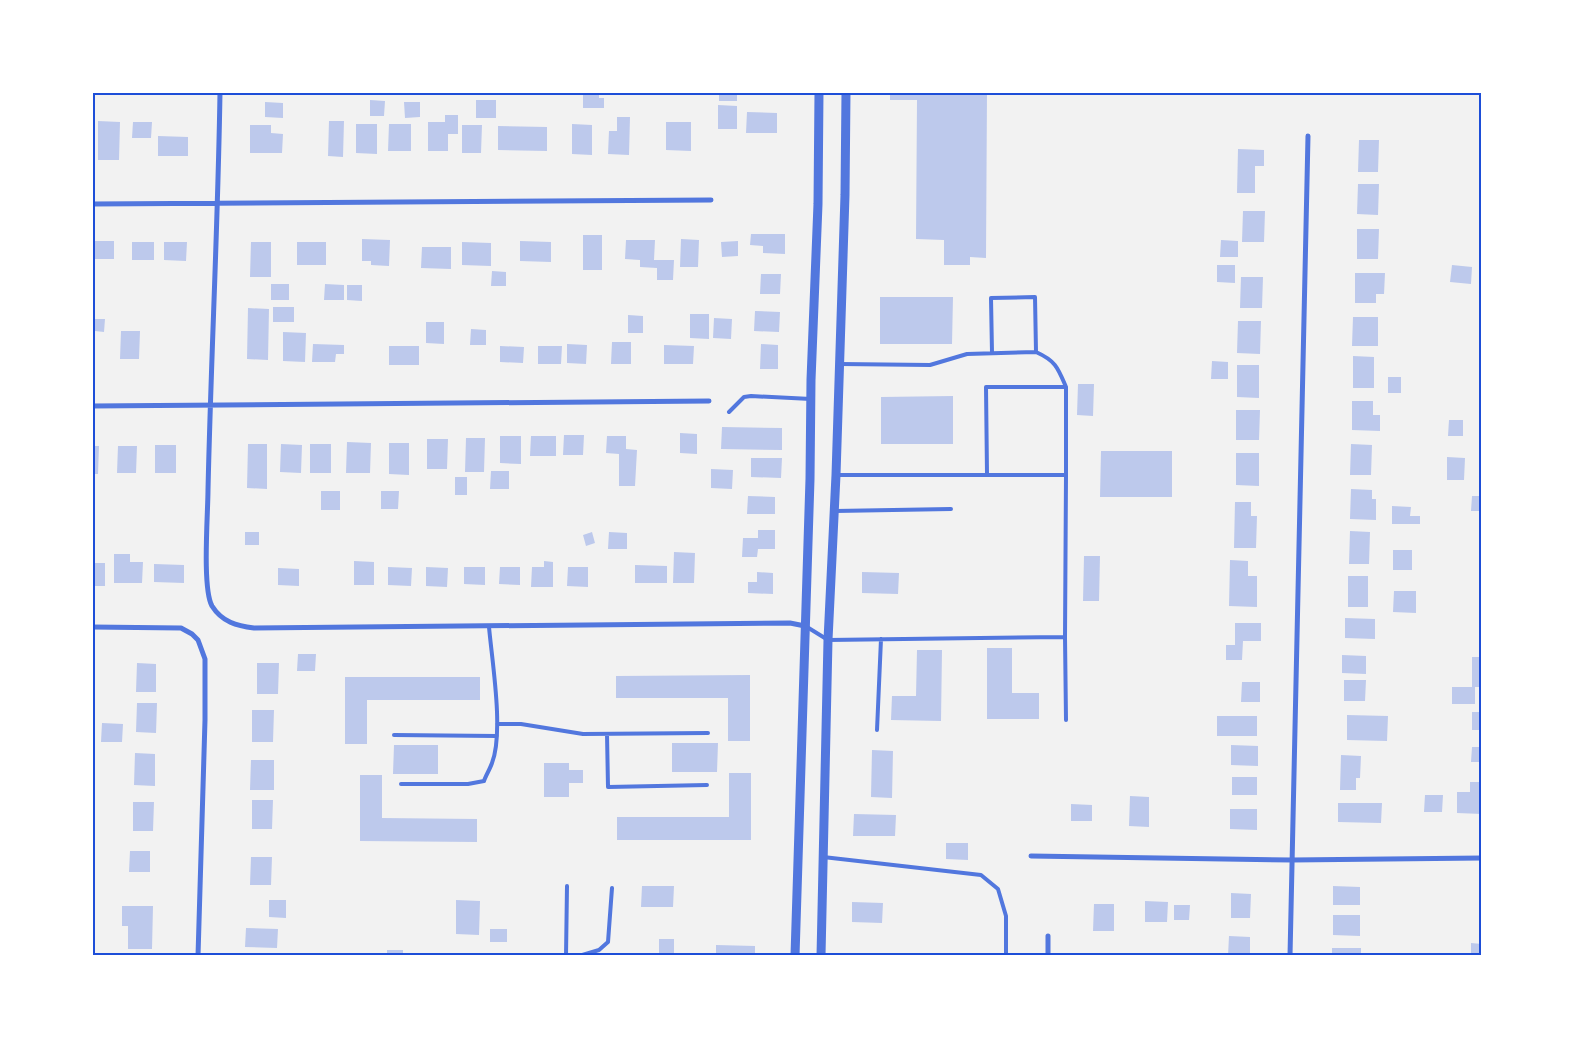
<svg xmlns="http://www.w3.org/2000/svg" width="1574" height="1048" font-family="'Public Sans',sans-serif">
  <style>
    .building { fill: #bdc9ec }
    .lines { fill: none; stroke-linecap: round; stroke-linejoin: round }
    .service { stroke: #5277de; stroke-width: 4 }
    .minor { stroke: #5277de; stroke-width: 5 }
    .tertiary { stroke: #5277de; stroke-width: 9 }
    .neatline { fill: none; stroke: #1d4ed8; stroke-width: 2 }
  </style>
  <rect width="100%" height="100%" fill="#f2f2f2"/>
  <path class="building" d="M583,92H599V98H604V108H583Z
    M719,92H737V101H719Z
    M890,92H987L986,258L970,257V265H944V240L916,239L917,100H890Z
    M370,100L385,101L384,116H370Z
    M476,100H496V118H476Z
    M265,102L283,103V118L265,117Z
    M404,102H420V117L405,118Z
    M718,105L737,106V129H718Z
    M747,112L777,113V133H746Z
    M445,115H458V134H448V151H428V122H445Z
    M617,117H630L629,155L608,154L609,131H617Z
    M98,121L120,122L119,160H98Z
    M329,121H344L343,157L328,156Z
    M133,122H152L151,138H132Z
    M666,122H691V151L666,150Z
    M356,124H377V154L356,153Z
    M389,124H411V151H388Z
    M572,124L592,125V155L572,154Z
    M250,125H271V133L283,134L282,153H250Z
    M462,125H482L481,153H462Z
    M498,126L547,127V151L498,150Z
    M158,136L188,137V156H158Z
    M1359,140H1379L1378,172H1358Z
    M1238,149L1264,150V166H1255V193H1237Z
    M1358,184H1379L1378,215L1357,214Z
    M1243,211H1265L1264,242H1242Z
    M1357,229H1379L1378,259H1357Z
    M751,234H785V254L763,253V246L750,245Z
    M583,235H602V270H583Z
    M362,239L390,240L389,266L371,265V261H362Z
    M681,239L699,240L698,267H680Z
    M626,240H655L654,260H674L673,280H657V268L640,267V260L625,259Z
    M1221,240L1238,241V257H1220Z
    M92,241H114V259H92Z
    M520,241L551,242V262L520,261Z
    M738,241V256L722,257L721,242Z
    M132,242H154V260H132Z
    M164,242H187L186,261L164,260Z
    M251,242H271V277H250Z
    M297,242H326V265H297Z
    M462,242L491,243V266L462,265Z
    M422,247H451V269L421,268Z
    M1217,265H1235V283L1217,282Z
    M1452,265L1472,267L1471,284L1450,282Z
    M492,271L506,272V286H491Z
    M1355,273H1385L1384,294H1376V303H1355Z
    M761,274H781L780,294H760Z
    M1241,277H1263L1262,308H1240Z
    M271,284H289V300H271Z
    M325,284L344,285V300H324Z
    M347,285H362V301L347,300Z
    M880,297H953L952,344H880Z
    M273,307H294V322H273Z
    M248,308L269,309L268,360L247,359Z
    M755,311L780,312L779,332L754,331Z
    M690,314H709V339L690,338Z
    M628,315L643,316V333H628Z
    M1353,317H1378V346H1352Z
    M1479,317H1482V345H1479Z
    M714,318L732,319L731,339L713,338Z
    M95,319H105L104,332L95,331Z
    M1238,321H1261L1260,354L1237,353Z
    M426,322H444V344L426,343Z
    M471,329L486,330V345H470Z
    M121,331H140L139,359H120Z
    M283,332L306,333L305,362L283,361Z
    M612,342H631V364H611Z
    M313,344L344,345V354H336L335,362H312Z
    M567,344L587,345L586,364L567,363Z
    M761,344L778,345V369H760Z
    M664,345L694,346L693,364H664Z
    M389,346H419V365H389Z
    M500,346L524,347L523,363L500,362Z
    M538,346H562L561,364H538Z
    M1353,356L1374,357V388H1353Z
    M1212,361L1228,362V379H1211Z
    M1237,365H1259V398L1237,397Z
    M1388,377H1401V393H1388Z
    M1078,384H1094L1093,416L1077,415Z
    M953,396V444H881V397Z
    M1352,401H1373V415H1380V431L1352,430Z
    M1236,410H1260L1259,440H1236Z
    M1449,420H1463V436H1448Z
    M722,427L782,428V450L721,449Z
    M680,433L697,434V454L680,453Z
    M564,435H584L583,455H563Z
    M500,436H521V464L500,463Z
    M531,436H556V456H530Z
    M607,436H626V449L637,450L635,486H619V454L606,453Z
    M466,438H485L484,472H465Z
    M427,439H448L447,469H427Z
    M347,442L371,443L370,473H346Z
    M389,443H409V475L389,474Z
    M248,444H267V489L247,488Z
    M281,444L302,445L301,473L280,472Z
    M310,444H331V473H310Z
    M1351,444L1372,445L1371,475H1350Z
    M155,445H176V473H155Z
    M92,446H99L98,474H92Z
    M118,446H137L136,473H117Z
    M1101,451H1172V497H1100Z
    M1236,453H1259V486L1236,485Z
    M1447,457L1465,458L1464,480H1447Z
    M751,458H782L781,478L751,477Z
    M711,469L733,470L732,489L711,488Z
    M491,471H509V489H490Z
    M455,477H467V495H455Z
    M1351,489L1372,490V499H1376V520L1350,519Z
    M321,491H340V510H321Z
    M381,491H399L398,509H381Z
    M748,496L775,497V514H747Z
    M1472,496H1482V511H1471Z
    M1235,502H1251V516H1257L1256,548H1234Z
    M1392,506L1411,507L1410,516H1420V524H1392Z
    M758,530H775V549H758L757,557H742L743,538H758Z
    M1350,531L1370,532L1369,564H1349Z
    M245,532H259V545H245Z
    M592,532L595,543L586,546L583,535Z
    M609,532L627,533V549H608Z
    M1393,550H1412V570H1393Z
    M674,552L695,553L694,583H673Z
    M114,554H130V562H143L142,583H114Z
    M1084,556H1100L1099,601H1083Z
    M1230,560L1248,561V576H1257V607L1229,606Z
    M354,561L374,562V585H354Z
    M544,561L553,562V587H531L532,567H544Z
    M92,563H105V586H92Z
    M154,564L184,565V583L154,582Z
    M635,565L667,566V583H635Z
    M388,567L412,568L411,586L388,585Z
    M426,567L448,568L447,587L426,586Z
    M464,567H485V585L464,584Z
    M500,567H520V585L499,584Z
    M568,567H588V587L567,586Z
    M278,568L299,569V586L278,585Z
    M757,572L773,573V594L748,593V582H757Z
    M862,572L899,573L898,594L862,593Z
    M1348,576H1368V607H1348Z
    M1394,591H1416V613L1393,612Z
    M1345,618L1375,619V639L1345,638Z
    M1235,623H1261V641H1243L1242,660H1226V645H1235Z
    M987,648H1012V693H1039V719H987Z
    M917,650H942L941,721L891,720L892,696H916Z
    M298,654H316L315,671H297Z
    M1342,655L1366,656V674L1342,673Z
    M1472,657H1482V687H1475V704H1452V687H1472Z
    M137,663L156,664V692H136Z
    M257,663H279L278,694H257Z
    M750,675V741H728V698H616V676Z
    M345,677H480V700H367V744H345Z
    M1344,680H1366L1365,701H1344Z
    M1242,682H1260V702H1241Z
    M137,703H157L156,733L136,732Z
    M252,710H274L273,742H252Z
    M1472,712H1482V730H1472Z
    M1347,715L1388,716L1387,741L1347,740Z
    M1217,716H1257V736H1217Z
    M102,723L123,724L122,742H101Z
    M672,743H718L717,772H672Z
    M394,745H438V774H393Z
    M1231,745L1258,746V766L1231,765Z
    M1472,747H1482V762H1471Z
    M872,750L893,751L892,798L871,797Z
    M135,753L155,754V786L134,785Z
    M1341,755L1361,756L1360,778H1356V790H1340Z
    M251,760H274V790H250Z
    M544,763H569V770H583V783H569V797H544Z
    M729,773H751V840H617V817H729Z
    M360,775H382V818L477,819V842L360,841Z
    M1232,777H1257V795H1232Z
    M1470,782H1482V814L1457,813V792H1470Z
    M1425,795H1443L1442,812H1424Z
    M1130,796L1149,797V827L1129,826Z
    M252,800H273L272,829H252Z
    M133,802H154L153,831H133Z
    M1338,803H1382L1381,823L1338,822Z
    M1071,804L1092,805V821H1071Z
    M1230,809H1257V830L1230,829Z
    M854,814L896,815L895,836H853Z
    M946,843H968V860L946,859Z
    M130,851H150V872H129Z
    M251,857H272L271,885H250Z
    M642,886H674L673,907H641Z
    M1333,886L1360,887V905H1333Z
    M1231,893L1251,894L1250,918H1231Z
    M269,900H286V918L269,917Z
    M456,900L480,901L479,935L456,934Z
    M1145,901L1168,902L1167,922H1145Z
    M852,902L883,903L882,923L852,922Z
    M1094,904H1114V931H1093Z
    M1174,905H1190L1189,920H1174Z
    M122,906H153L152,949H128V926H122Z
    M1333,915H1360V936L1333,935Z
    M246,928L278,929L277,948L245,947Z
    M490,929H507V942H490Z
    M1229,936L1250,937V956H1228Z
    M659,939H674V954L659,953Z
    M1471,943L1482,944V956H1471Z
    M716,945L755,946V956H716Z
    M1332,948H1361V956H1332Z
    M387,950H403V956H387Z"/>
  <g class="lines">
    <path class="service" d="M1036,352C1056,361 1058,368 1066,387
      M840,364L930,365L967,354L1036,352L1035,297L991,298L992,353
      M729,412L744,397L751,396L811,399
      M836,475H1066V387H986L987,474
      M835,511L951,509
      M807,627L828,640L1065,637L1066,720
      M1065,637L1066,475
      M497,724H521L583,734L708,733
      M877,730L881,639
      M607,734L608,787L707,785
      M394,735L497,736
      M401,784H468L484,781C486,775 490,769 492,763C504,732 492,661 489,627
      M823,857L981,875L998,889L1006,916V956
      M566,956L567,886
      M579,956L599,950L608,942L612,888"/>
    <path class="minor" d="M220,92C218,225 211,357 208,490C208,513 202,588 212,606C222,622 237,626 254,628L790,623L805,626
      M92,204L711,200
      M92,406L709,401
      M92,627L181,628L192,634L198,640L205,659V720L198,956
      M1031,856L1292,860L1482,858
      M1048,956V936
      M1290,956L1308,136"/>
    <path class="tertiary" d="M795,956L810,479L811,380L818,204L819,92
      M821,956L828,640L836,475L845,195L846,92"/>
  </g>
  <rect width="1574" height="1048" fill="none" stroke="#ffffff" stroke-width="188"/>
  <rect x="94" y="94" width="1386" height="860" class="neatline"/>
</svg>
